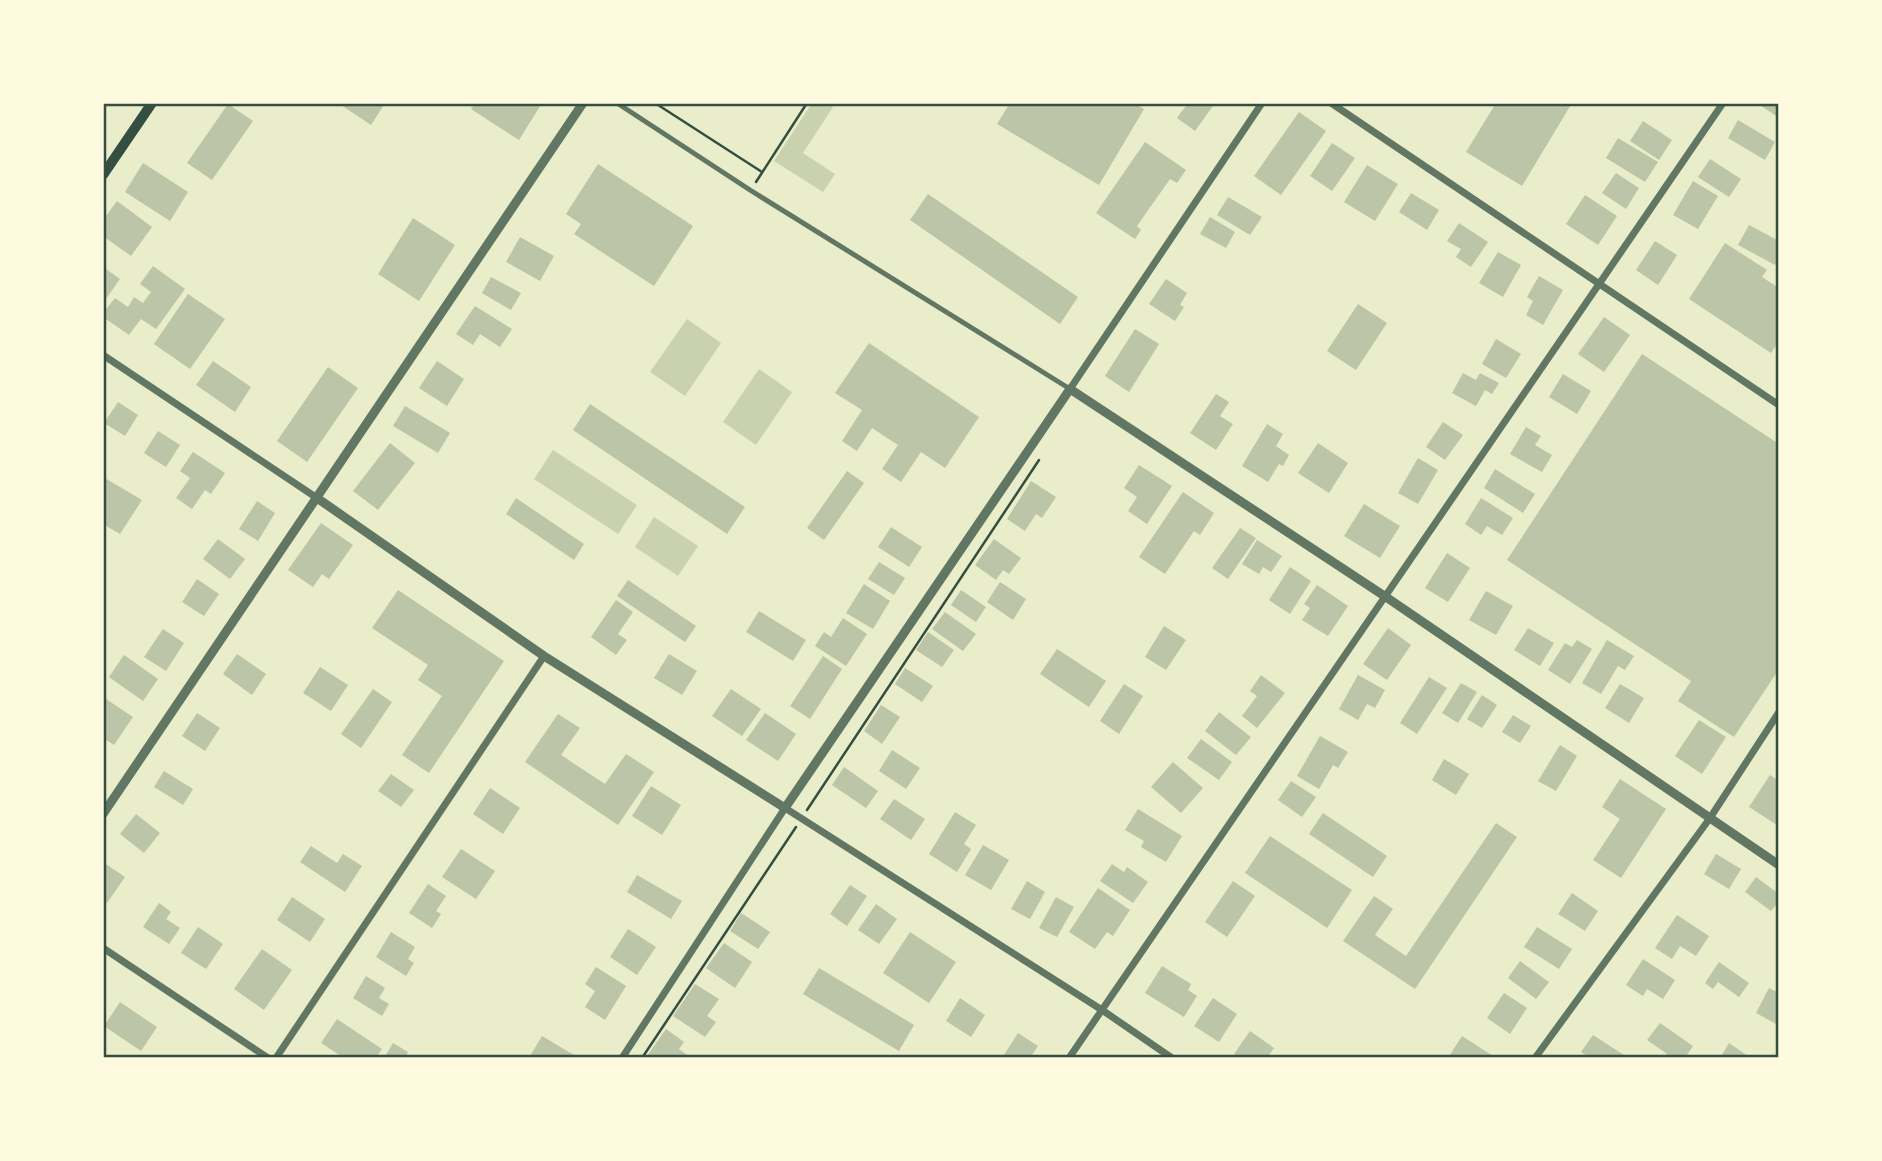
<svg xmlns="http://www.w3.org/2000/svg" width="1882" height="1161" font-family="'Golos Text',sans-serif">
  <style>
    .green { fill: #cad2ad }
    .building { fill: #bcc5a7 }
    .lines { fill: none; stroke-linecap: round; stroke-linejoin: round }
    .path { stroke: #344e41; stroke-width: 2.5 }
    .pedestrian { stroke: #617663; stroke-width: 5 }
    .minor { stroke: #617663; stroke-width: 7 }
    .tertiary { stroke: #617663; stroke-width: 9 }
    .secondary { stroke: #344e41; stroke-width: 10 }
    .neatline { fill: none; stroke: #344e41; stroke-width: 2.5 }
  </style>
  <rect width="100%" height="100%" fill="#e9edc9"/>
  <path class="green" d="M812,103H826L833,107L803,153L835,174L823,192L774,161Z
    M687,319L721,343L685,396L650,372Z
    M759,369L792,392L756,445L723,422Z
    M553,450L637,505L618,534L534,479Z
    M654,517L698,546L678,576L635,547Z"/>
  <path class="building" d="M338,103H385L371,125Z
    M475,103H542L519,140L471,109Z
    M1010,103H1134L1144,109L1099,185L997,124Z
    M1188,103H1215L1195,131L1177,118Z
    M1496,103H1572L1522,186L1466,152Z
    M1757,103H1779V118Z
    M228,104L253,121L212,180L187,163Z
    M1299,112L1326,131L1281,195L1254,176Z
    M1738,120L1775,142L1765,160L1728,138Z
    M1643,121L1672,140L1659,160L1630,141Z
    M1618,138L1658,162L1645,182L1606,158Z
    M1145,142L1186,170L1177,183L1170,179L1137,226L1141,230L1135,239L1096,213Z
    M1332,143L1355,158L1332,191L1310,176Z
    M1710,159L1741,179L1729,197L1698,177Z
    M143,163L188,192L170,221L125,192Z
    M598,164L693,226L654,286L574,234L581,224L566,214Z
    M1367,165L1398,184L1375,221L1344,202Z
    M1616,173L1639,188L1626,209L1602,193Z
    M1693,181L1718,196L1698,229L1673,215Z
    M1411,193L1439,210L1427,230L1399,212Z
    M928,194L1078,297L1060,324L910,220Z
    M1585,195L1617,216L1598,245L1566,224Z
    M1228,197L1262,217L1250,235L1217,215Z
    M117,201L152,227L131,256L103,236V220Z
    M1210,217L1235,232L1226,248L1200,234Z
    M413,218L455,245L419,301L378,274Z
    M1459,223L1488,242L1471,267L1456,257L1461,249L1447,241Z
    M1749,225L1779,241V257L1775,265L1738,245Z
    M520,237L554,256L540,281L506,262Z
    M1655,241L1677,255L1658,285L1636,270Z
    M1725,243L1767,270L1762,277L1779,288V341L1771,353L1689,299Z
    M1498,252L1521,265L1503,297L1479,283Z
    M153,266L185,289L156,329L141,319L129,335L103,317V313L115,298L128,307L134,297L143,303L151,292L140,284Z
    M103,267L120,279L103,303Z
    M1539,276L1563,290L1543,325L1526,315L1533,301L1527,297Z
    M491,277L521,293L511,310L482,293Z
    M1166,279L1187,293L1180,305L1184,307L1175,321L1149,304Z
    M188,294L225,319L190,369L154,344Z
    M1358,304L1387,323L1356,370L1327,351Z
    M475,306L512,329L500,347L480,334L473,345L456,334Z
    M1604,317L1630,335L1604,372L1578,354Z
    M1135,329L1159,344L1129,392L1105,376Z
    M1496,339L1521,354L1506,378L1482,364Z
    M869,343L979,417L945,468L921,452L901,482L882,469L898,445L872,428L857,451L842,441L862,410L835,393Z
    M1642,354L1779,444V669L1734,737L1678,701L1691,681L1507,560Z
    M213,361L251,387L235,412L196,385Z
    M437,361L464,379L447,406L419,388Z
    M328,367L358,388L307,462L277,441Z
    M1463,373L1476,380L1480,373L1499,383L1492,394L1485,390L1476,406L1452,393Z
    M1563,374L1591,391L1577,414L1549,397Z
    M1216,394L1229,402L1220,416L1233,424L1216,450L1190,433Z
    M118,402L138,415L125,436L104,423Z
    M590,404L745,507L727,534L573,430Z
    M405,406L450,433L438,453L393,426Z
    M1443,422L1463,435L1445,460L1426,447Z
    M1267,424L1283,434L1276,446L1289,455L1283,466L1279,464L1268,482L1242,466Z
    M1526,427L1541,436L1535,445L1552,455L1542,472L1510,454Z
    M158,431L180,445L166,467L144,453Z
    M390,443L415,463L378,510L353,491Z
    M1318,443L1348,463L1329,493L1298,473Z
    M193,452L225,473L211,494L205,490L192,509L176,498L190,478L180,471Z
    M1418,458L1438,470L1418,504L1398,493Z
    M1139,465L1172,486L1147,524L1128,511L1137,497L1124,488Z
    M1495,469L1535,494L1523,513L1484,488Z
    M847,471L864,483L824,540L807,528Z
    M103,477L142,500L120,534L103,524Z
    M1031,481L1056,497L1042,518L1036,514L1025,531L1007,519Z
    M1183,492L1214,513L1200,535L1194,531L1165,574L1139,557Z
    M516,498L584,544L574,560L506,514Z
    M1481,498L1513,518L1502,535L1487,526L1481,535L1465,524Z
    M257,501L275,513L258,541L239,529Z
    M1364,504L1400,526L1380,558L1344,536Z
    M321,523L353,545L329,579L322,574L313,587L288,570Z
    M891,527L922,547L909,567L878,547Z
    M1240,528L1256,538L1228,579L1212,568Z
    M218,539L245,559L230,579L203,559Z
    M994,539L1021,558L1009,574L1003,570L996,580L975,565Z
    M1257,540L1282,556L1271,572L1263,567L1259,574L1242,564Z
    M1447,553L1470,568L1448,602L1425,588Z
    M879,562L905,578L894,595L868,579Z
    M1290,567L1311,581L1290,614L1269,600Z
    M197,579L219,594L204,616L182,602Z
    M628,580L696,626L685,642L617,596Z
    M1000,582L1026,599L1013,620L987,602Z
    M864,584L890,601L873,629L846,613Z
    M1317,585L1348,606L1328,636L1302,620L1310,608L1304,604Z
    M398,590L504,661L429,773L402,755L442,696L418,680L428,665L372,628Z
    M961,590L986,607L976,622L951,605Z
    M1486,591L1513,606L1496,635L1469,620Z
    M616,600L633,612L618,634L627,640L616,655L591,637Z
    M759,611L806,640L793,661L746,632Z
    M945,612L976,634L963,651L932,629Z
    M843,618L867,634L846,666L815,646L824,632L831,637Z
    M1164,626L1186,640L1166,670L1145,657Z
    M1388,628L1411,645L1387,680L1363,664Z
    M1528,628L1554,643L1540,666L1514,650Z
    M163,629L184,643L166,671L144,657Z
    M928,632L954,650L942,667L916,650Z
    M1577,640L1592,649L1570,684L1548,670L1565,643L1572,647Z
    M1607,640L1634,656L1625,670L1618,666L1601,694L1582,683Z
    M1057,649L1106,681L1089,707L1040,674Z
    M237,654L266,674L252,695L223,674Z
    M669,654L697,671L682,695L654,678Z
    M124,655L158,679L143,701L109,677Z
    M823,656L842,669L810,719L790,706Z
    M320,667L348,685L331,711L303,693Z
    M905,668L933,686L922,702L895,684Z
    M1261,675L1285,693L1257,728L1242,716L1257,696L1250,691Z
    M1358,675L1385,690L1375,708L1367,704L1358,720L1339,709Z
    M1429,677L1447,688L1417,734L1400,723Z
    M1461,683L1477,692L1458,723L1442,713Z
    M1124,684L1143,696L1119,734L1100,721Z
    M1620,684L1644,698L1629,723L1605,708Z
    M373,689L392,702L361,748L341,734Z
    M731,689L761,709L742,736L712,716Z
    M1482,695L1497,705L1482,728L1467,719Z
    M103,697L133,717L114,745L103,738Z
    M881,705L900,717L882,744L864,731Z
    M1219,712L1251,737L1236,755L1205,731Z
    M197,713L220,728L205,751L182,736Z
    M765,713L796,734L778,761L746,740Z
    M558,714L580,728L561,755L605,784L626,754L654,772L618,825L525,762Z
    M1513,715L1531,726L1520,743L1502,732Z
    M1699,720L1726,737L1702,774L1675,756Z
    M1320,736L1348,752L1338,768L1333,765L1319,789L1297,776Z
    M1201,739L1232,762L1219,780L1187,758Z
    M1560,745L1577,756L1556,791L1538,781Z
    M892,750L920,768L906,789L879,771Z
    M1444,759L1469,774L1456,795L1432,780Z
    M1173,762L1203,788L1181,813L1151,787Z
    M844,767L878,791L866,808L832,785Z
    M164,771L193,789L183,805L154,787Z
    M391,774L414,790L401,807L378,791Z
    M1770,775L1779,781L1777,825L1749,807Z
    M1620,779L1666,809L1621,878L1593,860L1620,819L1602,807Z
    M1291,781L1316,797L1302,817L1278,800Z
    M651,786L681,805L662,835L632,816Z
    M490,788L520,808L503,834L473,814Z
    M894,799L925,819L911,840L880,819Z
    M1138,809L1182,836L1166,862L1141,847L1144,841L1125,830Z
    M955,812L976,825L964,844L971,849L957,872L929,854Z
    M1323,813L1387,856L1373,877L1309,834Z
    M136,814L160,833L144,853L120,834Z
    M1496,823L1517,837L1415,989L1343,941L1374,896L1393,909L1375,935L1406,956Z
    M1270,836L1352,890L1327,928L1245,873Z
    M983,845L1009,860L991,890L965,875Z
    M311,846L337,863L343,854L362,866L345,892L300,862Z
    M461,849L495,871L476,899L442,877Z
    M1716,854L1741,869L1729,889L1704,874Z
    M103,862L125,877L107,903L103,900Z
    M1112,864L1124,872L1127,867L1148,882L1133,903L1100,881Z
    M637,875L682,901L671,919L627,892Z
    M1756,877L1779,894V901L1771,911L1745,892Z
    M1027,881L1045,892L1030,919L1011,909Z
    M1233,881L1255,896L1227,937L1205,922Z
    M428,884L446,896L436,911L441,914L432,928L409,913Z
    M850,885L867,896L847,926L830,914Z
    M1098,888L1130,910L1113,936L1107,932L1095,949L1069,932Z
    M1572,893L1598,911L1585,931L1558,914Z
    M292,897L325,919L310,942L277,920Z
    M1056,897L1074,907L1057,937L1039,928Z
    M159,903L171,912L166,919L180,928L169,944L143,927Z
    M876,904L897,919L879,944L858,930Z
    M741,913L770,932L758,949L730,931Z
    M1677,915L1709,936L1696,956L1680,946L1672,959L1655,948Z
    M198,927L223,944L206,969L181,953Z
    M1537,927L1572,949L1559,969L1524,947Z
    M628,929L656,947L637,975L610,957Z
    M391,932L415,947L408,959L414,963L406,976L376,957Z
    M910,932L956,962L929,1003L883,973Z
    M724,943L752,962L735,988L706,968Z
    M262,949L292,970L264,1010L234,989Z
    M1643,959L1675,980L1663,999L1647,989L1643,996L1626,985Z
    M1520,961L1549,982L1536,999L1508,978Z
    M1719,962L1749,983L1739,997L1718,982L1713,989L1705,983Z
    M1162,966L1191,984L1188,990L1197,996L1184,1017L1145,993Z
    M596,967L626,986L605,1020L585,1007L595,991L585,984Z
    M819,968L914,1025L899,1051L803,994Z
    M366,976L385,988L379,998L389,1004L382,1016L353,998Z
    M695,984L719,999L707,1016L716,1022L705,1037L673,1016Z
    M1769,988L1779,993V1020L1776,1024L1756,1013Z
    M1504,993L1527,1008L1510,1034L1487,1018Z
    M960,998L985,1015L971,1037L946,1021Z
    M1213,998L1237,1014L1219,1042L1194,1026Z
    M120,1002L157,1027L141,1051L104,1026Z
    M337,1019L382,1049L376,1058H344L321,1043Z
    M1660,1023L1693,1046L1685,1058H1664L1667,1054L1647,1040Z
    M666,1029L684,1042L679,1049L691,1058L647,1056Z
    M1250,1031L1274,1048L1267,1058H1240L1234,1054Z
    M1018,1033L1038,1046L1030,1058H1002Z
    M1593,1035L1624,1055L1622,1058H1590L1581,1052Z
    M542,1036L579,1058H533L530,1056Z
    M1462,1036L1493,1056L1492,1058H1448Z
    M393,1043L408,1052L405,1058H384Z
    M1729,1043L1751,1058H1720Z"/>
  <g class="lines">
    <path class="path" d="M655,103L762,172
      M756,182L807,103
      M807,810L1039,460
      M642,1058L796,827"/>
    <path class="pedestrian" d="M617,103L750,190L1070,389"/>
    <path class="minor" d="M1331,103L1779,405
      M103,355L317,498
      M1070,389L1262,103
      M103,948L268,1058
      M276,1058L544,656
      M622,1058L785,808L1102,1010L1172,1058
      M1069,1058L1723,103
      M1535,1058L1710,818L1779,712"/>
    <path class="tertiary" d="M317,498L544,656L785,808L1070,389L1386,597L1779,865
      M103,814L583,103"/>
    <path class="secondary" d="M103,175L152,103"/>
  </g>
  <rect width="1882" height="1161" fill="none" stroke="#fefae0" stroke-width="210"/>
  <rect x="105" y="105" width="1672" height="951" class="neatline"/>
</svg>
